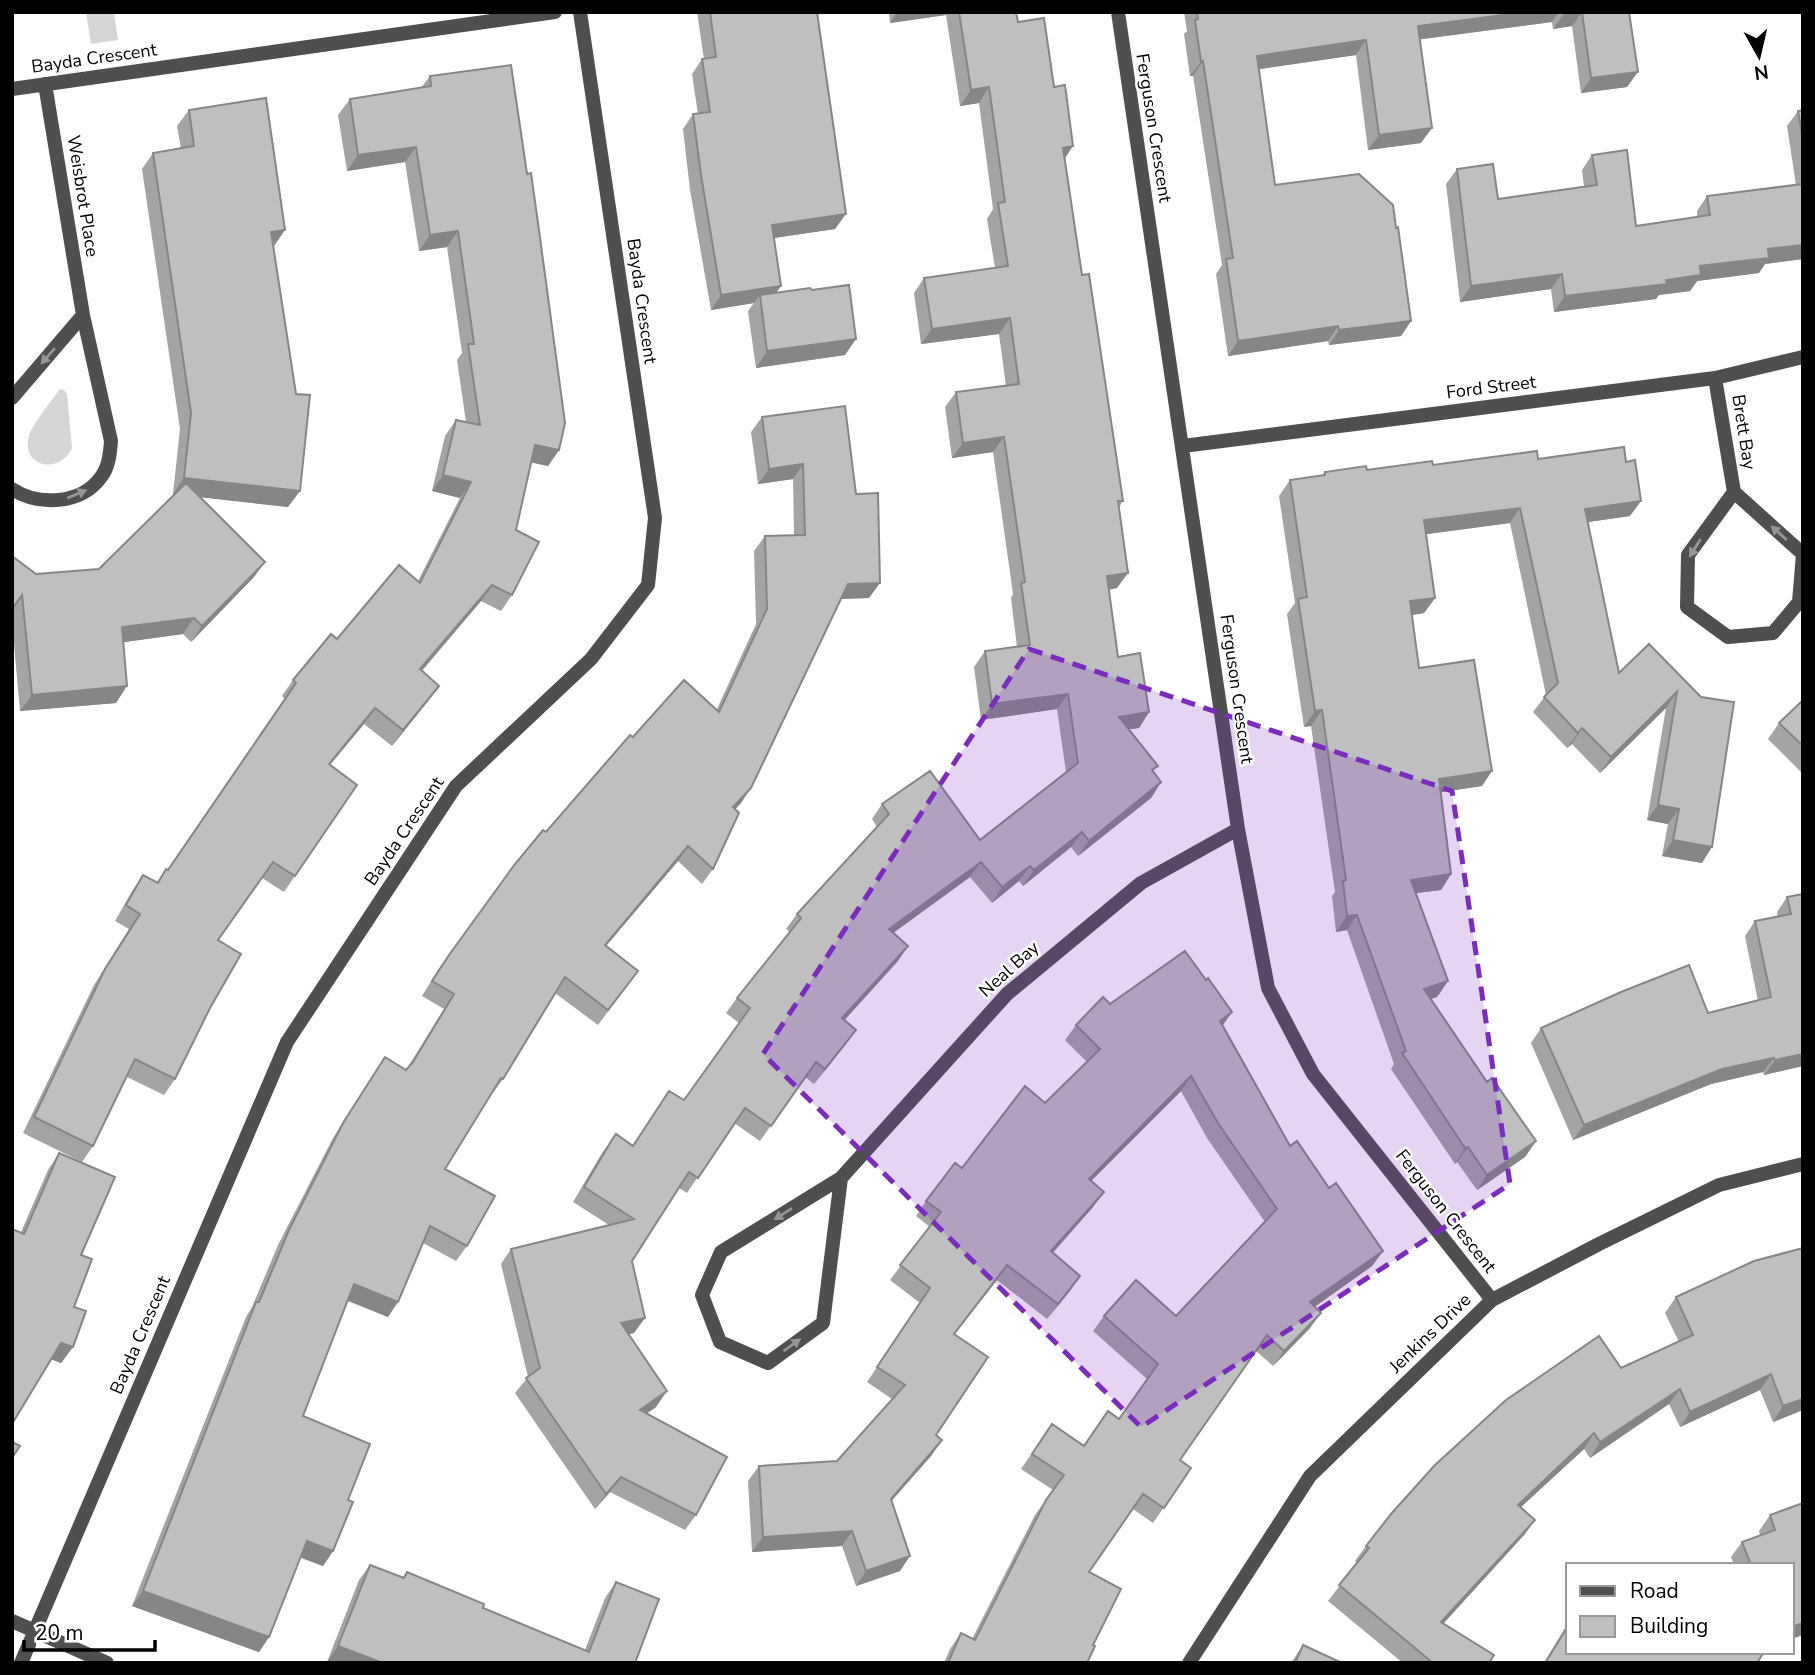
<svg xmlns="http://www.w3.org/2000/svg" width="1815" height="1675" font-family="'Nunito Sans',sans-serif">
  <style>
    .green { fill: #d6d6d6 }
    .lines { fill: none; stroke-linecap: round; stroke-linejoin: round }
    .minor { stroke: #4f4f4f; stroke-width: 14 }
    .wall { fill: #a4a4a4 }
    .shaded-wall { fill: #868686 }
    .building { fill: #bfbfbf; stroke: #868686; stroke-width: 2 }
    .oneway { fill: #959595 }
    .marked { fill: #7b2cbf; fill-opacity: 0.2; stroke: #7b2cbf; stroke-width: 5; stroke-dasharray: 14 9; stroke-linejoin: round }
    .labels { text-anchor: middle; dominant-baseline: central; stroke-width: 5; stroke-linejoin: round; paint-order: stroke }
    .street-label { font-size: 18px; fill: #000; stroke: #fff }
  </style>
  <rect width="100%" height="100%" fill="#fff"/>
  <path class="green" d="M86,12H114L118,40L91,44Z
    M60,389L64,390L67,394L72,448C59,476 20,466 29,436C31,426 53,399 60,389Z"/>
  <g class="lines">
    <path class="minor" d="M1118,12L1238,829L1268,988L1313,1074L1492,1300
      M12,89L555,12
      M1715,378L1734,492L1803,554L1799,602L1773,633L1728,637L1687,607L1688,555L1734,492
      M12,398L83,315
      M1183,446L1715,378L1803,357
      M12,489C38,506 81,505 101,477C109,467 110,453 111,441L83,315L45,84
      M841,1178L823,1323L768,1363L720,1342L702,1295L721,1252L841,1178L1007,994L1141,883L1238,829
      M12,1621L107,1663
      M21,1663L287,1042L456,786L591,659L648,585L655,518L580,12
      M1189,1663L1310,1476L1492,1300L1599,1244L1719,1185L1803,1164"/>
  </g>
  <path class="wall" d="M697,12H817L835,229L773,238L781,286L776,293L845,355L756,368L748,311L754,303L711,310L690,190L683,129L693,114H698L692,74L702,59H704Z
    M889,12H1016L1018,22L1065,158L1082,275L1123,501L1119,507L1117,588L1109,590L1118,657L1149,712L1139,728L1129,729L1153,772L1161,782L1151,798L1078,856L1071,847L1023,886L1019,881L992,903L970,877L893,933L908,946L897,962L844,1020L845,1045L814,1084L805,1077L760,1141L734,1123L687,1193L679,1188L632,1261L634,1333L628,1334L656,1407L646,1414L696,1515L685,1530L610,1492L595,1509L550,1444L515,1393L528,1377L501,1264L511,1249L609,1225L573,1202L602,1153L616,1134L633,1145L684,1100L739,1023L726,1013L737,998L790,932L786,929L797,914L877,827L872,819L882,804L980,840L1066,772L1057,709L981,720L974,667L985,651L1017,647L1011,598L1013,594L993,452L952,458L945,407L956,392L1006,386L999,334L921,344L914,293L924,278L995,268L987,219L993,209L979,103L960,106L946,15L890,23Z
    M1184,12H1629L1627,87L1581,93L1572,26L1553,29L1552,22L1420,39L1421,143L1368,150L1356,55L1259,69L1275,185L1411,321L1401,336L1329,345L1328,341L1228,356L1216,274L1222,265L1193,76H1190L1184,34L1187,31Z
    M430,76L559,450L548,466L531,462L516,530L512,595L501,611L481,601L422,671L439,686L428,701L392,746L364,724L330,765L357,785L284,892L262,878L218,940L210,1008L175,1079L164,1095L127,1077L93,1146L82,1162L23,1133L94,985L129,929L115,921L132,891L143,875L156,883L166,869L167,870L285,699L282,696L293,680L337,639L418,581L460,498L432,491L445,436L456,420L466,422L457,360L462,353L447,247L419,251L405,162L347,171L338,115L350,99L421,88Z
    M189,110L274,246L288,507L200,497L265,562L253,578L191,642L183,634L123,642L116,703L20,711L12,622V556L36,574L99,569L175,494H173L180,429L142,169L153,153L181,149L177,126Z
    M1803,110V259L1765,264L1759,273L1697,281L1690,291L1659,295L1656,299L1554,312L1551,289L1460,302L1446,184L1457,169L1498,199L1584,186L1582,170L1592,155L1636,226L1697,217V211L1707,196L1796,185L1787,126L1798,111Z
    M845,406L869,598L841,599L741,803L735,809L713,869L702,884L678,861L606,946L638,971L598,1025L555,993L503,1079L492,1094L491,1093L445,1169L467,1246L456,1261L423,1243L388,1317L348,1301L303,1416L348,1500L333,1551L323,1566L300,1557L269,1637L259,1652L132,1606L246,1317L252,1307L278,1245L333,1138L385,1057L406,1070L444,1009L422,996L438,970L449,955L546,832L633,737L717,709L756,624L754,551L765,536L794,535L793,479L758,484L751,432L762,417Z
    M1538,459L1630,516L1588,522L1619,673L1701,697L1702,863L1662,856L1668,824L1647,820L1666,708L1600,773L1572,744L1567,748L1533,712L1546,695L1510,523L1426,534L1435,598L1424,613L1412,615L1419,668L1482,786L1441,792L1451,874L1441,890L1416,893L1448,981L1437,997L1430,999L1487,1082L1536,1141L1525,1157L1477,1190L1457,1162L1455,1164L1391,1069L1394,1064L1347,930L1336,932L1332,896L1335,892L1311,726L1304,727L1287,614L1295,603L1279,496L1290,480L1322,475L1325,472L1367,470Z
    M1803,700V774L1768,739L1779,723Z
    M1803,894V1066L1764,1075L1763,1072L1711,1084L1573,1140L1531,1043L1541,1028L1708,1013L1758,1001L1745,936L1755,921L1778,917L1777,912L1787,897Z
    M1110,1004L1222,1026L1290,1146L1329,1188L1383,1251L1372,1266L1314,1307L1310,1328L1273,1366L1256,1351L1180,1460L1191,1468L1153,1523L1133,1509L1089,1572L1093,1645L1087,1663H944L950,1649L961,1633L972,1639L1035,1515L1053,1490L1021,1469L1052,1424L1084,1445L1119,1419L1147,1379L1093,1331L1104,1316H1176L1265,1222L1207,1138L1181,1091L1091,1181L1093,1207L1053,1253L1080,1276L1047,1319L997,1280L954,1334L936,1435L942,1440L931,1456L891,1501L900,1571L856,1586L842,1546L752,1552L748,1481L759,1466L837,1461L892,1399L867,1382L920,1303L890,1280L930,1227L916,1216L926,1201L962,1168L1045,1103L1087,1062L1065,1040L1076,1025Z
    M59,1153L81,1255L74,1307L73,1347L61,1363L51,1359L21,1232L48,1170Z
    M1803,1248V1410L1773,1422L1760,1390L1680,1427L1669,1404L1590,1458L1584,1449L1521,1507L1535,1520L1524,1535L1443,1624L1489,1663H1403L1328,1601L1357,1563L1355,1561L1366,1546L1621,1368L1679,1342L1665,1313L1676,1297Z
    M1803,1503L1792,1565H1734L1731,1557L1742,1542L1760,1535L1759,1531L1770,1515Z
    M370,1565L403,1577L407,1572L483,1608L585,1650L605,1598L616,1582L635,1663L327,1662L359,1580Z
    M1568,1623V1652L1757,1663H1544Z
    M1303,1645L1342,1663H1291Z"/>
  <path class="shaded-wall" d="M897,12H948L946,15L890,23Z
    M1527,12H1559L1552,22L1408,41L1418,26Z
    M1582,12L1572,26L1553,29L1564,14Z
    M1366,40L1356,55L1247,71L1257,56Z
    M1203,61L1193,76H1190L1201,62Z
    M1638,72L1627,87L1581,93L1591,78Z
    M989,87L979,103L960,106L971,90Z
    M1432,128L1421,143L1368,150L1379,135Z
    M1073,146L1063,161V148Z
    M416,147L405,162L347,171L358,155Z
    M846,214L835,229L761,240L772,225Z
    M285,230L274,246L271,232Z
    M458,231L447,247L419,251L430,235Z
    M1803,245V259L1765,264L1759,273L1697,281L1690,291L1659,295L1656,299L1554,312L1565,296L1666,280L1700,266L1768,249Z
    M1562,274L1551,289L1460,302L1471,286Z
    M781,286L770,301L760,295L754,303L711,310L721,295Z
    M1010,318L999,334L921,344L932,329Z
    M1411,321L1401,336L1329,345L1339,330Z
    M1338,326L1328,341L1228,356L1238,341Z
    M856,339L845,355L756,368L767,351Z
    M1004,437L993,452L952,458L963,443Z
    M535,445L559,450L548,466L524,461Z
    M803,464L793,479L758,484L769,469Z
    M443,475L471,482L460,498L432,491Z
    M184,478L300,491L288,507L173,494Z
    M1641,501L1630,516L1574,524L1585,509Z
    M1520,508L1510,523L1413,536L1424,520Z
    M265,562L253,578L191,642L202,626Z
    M1128,573L1117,588L1096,591L1107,576Z
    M880,583L869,598L838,599L848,584Z
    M492,585L481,601L409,685L420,669Z
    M1435,598L1424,613L1399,617L1410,601Z
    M194,618L183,634L111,644L122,627Z
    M127,686L116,703L20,711L32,695Z
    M439,686L428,701L392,746L403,730Z
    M1677,692L1666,708L1600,773L1611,757Z
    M1068,694L1057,709L981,720L992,704Z
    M375,708L364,724L317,780L329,764Z
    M1322,710L1311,726L1304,727L1315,711Z
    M1149,712L1139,728L1108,732L1119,717Z
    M1582,728L1572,744L1567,748L1578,733Z
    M1492,771L1482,786L1429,794L1439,779Z
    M1161,782L1151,798L1078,856L1089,841Z
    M751,788L741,803L723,822L733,807Z
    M1658,805L1679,809L1668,824L1647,820Z
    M1082,832L1071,847L1023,886L1034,870Z
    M1673,840L1712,847L1702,863L1662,856Z
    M688,846L678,861L594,960L605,945Z
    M981,862L970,877L878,944L889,929Z
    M1030,866L1019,881L992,903L1002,887Z
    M1451,874L1441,890L1401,895L1411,880Z
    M1357,915L1347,930L1336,932L1347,916Z
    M908,946L897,962L832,1034L842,1018Z
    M1448,981L1437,997L1413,1005L1424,989Z
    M1232,1012L1221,1028L1220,1021Z
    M856,1030L845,1045L814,1084L825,1069Z
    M1803,1054V1066L1764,1075L1775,1060Z
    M1774,1058L1763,1072L1711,1084L1573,1140L1584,1125L1722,1069Z
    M1191,1076L1181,1091L1078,1194L1089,1179Z
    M1536,1141L1525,1157L1477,1190L1487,1175Z
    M1468,1147L1457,1162L1455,1164L1465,1148Z
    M1104,1192L1093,1207L1040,1266L1051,1251Z
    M1383,1251L1372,1266L1299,1318L1310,1302Z
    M1007,1265L997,1280L943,1349L954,1334Z
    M1080,1276L1070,1291L1047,1319L1058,1304Z
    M354,1284L398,1302L388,1317L344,1299Z
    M1321,1313L1310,1328L1273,1366L1284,1351Z
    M645,1318L634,1333L610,1339L621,1323Z
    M61,1343L73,1347L61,1363L50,1359Z
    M1771,1374L1760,1390L1680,1427L1690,1412Z
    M1680,1389L1669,1404L1590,1458L1600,1442Z
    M667,1391L656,1407L629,1426L640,1410Z
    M1803,1399V1410L1773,1422L1783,1406Z
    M1594,1433L1584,1449L1507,1520L1518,1505Z
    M942,1440L931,1456L880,1514L891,1499Z
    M621,1477L610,1492L595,1509L606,1494Z
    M1535,1520L1524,1535L1430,1638L1441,1622Z
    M852,1531L842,1546L752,1552L763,1537Z
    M307,1541L333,1551L323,1566L296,1556Z
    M910,1556L900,1571L856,1586L866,1571Z
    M143,1591L269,1637L259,1652L132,1606Z
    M1803,1623V1635L1792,1639V1627Z
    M338,1646L383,1663H330L327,1662Z"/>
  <path class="building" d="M710,12H817L846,214L772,225L781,286L721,295L701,175L693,114L710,112L702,59L716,57Z
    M959,12H1016L1018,22L1044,18L1054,87L1065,85L1073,146L1063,148L1082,275L1089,274L1123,501H1118L1128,573L1107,576L1118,657L1140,653L1149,712L1119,717L1158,766L1152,770L1161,782L1089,841L1082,832L1034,870L1030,866L1002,887L981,862L889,929L908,946L842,1018L856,1030L825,1069L816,1062L771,1126L745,1108L698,1178L689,1172L632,1261L645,1318L621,1323L667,1391L640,1410L727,1457L696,1515L621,1477L606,1494L561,1429L526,1378L540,1368L511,1249L634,1219L584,1187L613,1138L616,1134L633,1146L669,1091L684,1100L750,1008L737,998L801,918L797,914L889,814L882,804L930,771L980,840L1078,763L1068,694L992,704L985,651L1030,645L1021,583L1025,582L1004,437L963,443L956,392L1019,384L1010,318L932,329L924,278L1008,266L998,203L1005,202L989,87L971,90Z
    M1197,12H1527L1418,26L1432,128L1379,135L1366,40L1257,56L1275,185L1359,174L1393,205L1396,228L1398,227L1411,321L1339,330L1338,326L1238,341L1226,259L1233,258L1203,61L1201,62L1195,20L1198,19Z
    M1582,12H1629L1638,72L1591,78Z
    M511,65L527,174L531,173L538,223L565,423L559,450L535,445L516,530L539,542L512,595L492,585L420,669L439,686L403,730L375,708L329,764L357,785L295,876L273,862L218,940L241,954L210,1008L175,1079L135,1059L93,1146L34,1117L105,969L140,914L126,905L143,875L158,883L166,869L168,870L296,683L293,680L331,634L337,639L399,565L420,583L471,482L443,475L456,420L480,425L468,344H474L458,231L430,235L416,147L358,155L350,99L431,86L430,76Z
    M266,98L285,230L271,232L296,394L310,395L300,491L184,478L191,413L153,153L194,146L189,110Z
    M1803,110V140L1798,111Z
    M1627,150L1636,226L1710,215L1707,196L1803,184V245L1768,249L1769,258L1700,266L1701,275L1666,280L1667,284L1565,296L1562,274L1471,286L1457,169L1493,164L1498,199L1597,185L1592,155Z
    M849,285L856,339L767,351L760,295L810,288L812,290Z
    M845,406L856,494L878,493L880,583L848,584L751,788L733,807L739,813L713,869L688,846L605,945L638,971L608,1010L565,977L503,1079L501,1078L445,1169L495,1196L467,1246L430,1226L398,1302L354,1284L303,1416L370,1444L348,1500L353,1502L333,1551L307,1541L269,1637L143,1591L256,1302H259L289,1230L343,1123L385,1057L406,1070L413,1062L454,994L432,981L449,955L515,864L543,830L546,832L630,735L633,737L684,680L719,712L767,609L765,536L805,535L803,464L769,469L762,417Z
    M1624,447L1626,462L1635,460L1641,501L1585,509L1619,673L1649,644L1701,697L1734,702L1712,847L1673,840L1679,809L1658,805L1677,692L1611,757L1582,728L1578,733L1544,697L1558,683L1520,508L1424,520L1435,598L1410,601L1419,668L1474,660L1492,771L1439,779L1451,874L1411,880L1448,981L1424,989L1487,1082L1492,1078L1536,1141L1487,1175L1468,1147L1465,1148L1402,1053L1406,1051L1357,915L1347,916L1343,881L1346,880L1322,710L1315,711L1298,599L1307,597L1290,480L1325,475V472L1366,466L1367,470L1432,461L1433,465L1537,451L1538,459Z
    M186,483L265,562L202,626L194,618L122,627L127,686L32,695L22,595L12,609V556L36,574L99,569Z
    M1803,700V746L1779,723Z
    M1803,894V1054L1775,1060L1774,1058L1722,1069L1584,1125L1541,1028L1621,992L1689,965L1708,1013L1771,997L1755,921L1791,914L1787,897Z
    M1185,951L1206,980L1208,978L1232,1012L1220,1021L1290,1146L1297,1141L1329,1188L1336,1183L1383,1251L1310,1302L1321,1313L1284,1351L1267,1335L1180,1460L1191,1468L1164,1508L1143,1494L1089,1572L1121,1589L1093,1645L1095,1646L1087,1663H948L961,1633L975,1640L1046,1500L1064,1475L1032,1454L1052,1424L1084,1446L1108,1411L1119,1419L1158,1364L1104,1316L1136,1280L1176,1316L1277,1209L1218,1123L1191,1076L1089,1179L1104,1192L1051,1251L1080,1276L1058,1304L1007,1265L954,1334L988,1357L936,1435L942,1440L891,1499L910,1556L866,1571L852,1531L763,1537L759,1466L837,1461L905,1385L877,1367L930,1288L900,1265L941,1212L926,1201L955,1163L962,1168L1025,1086L1045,1103L1100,1049L1076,1025L1103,997L1110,1004Z
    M59,1153L115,1177L81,1255L92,1259L74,1307L86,1311L73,1347L61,1343L12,1424V1229L24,1234Z
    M1803,1248V1399L1783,1406L1771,1374L1690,1412L1680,1389L1600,1442L1594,1433L1518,1505L1535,1520L1441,1622L1494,1655L1489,1663H1433L1339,1585L1369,1548L1366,1546L1391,1514L1435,1465L1506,1400L1599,1336L1621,1368L1693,1335L1676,1297L1754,1261Z
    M12,1442L20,1446L12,1458Z
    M1803,1503V1623L1792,1627V1565H1751L1742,1542L1775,1530L1770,1515Z
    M370,1565L404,1578L407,1572L484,1604L483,1608L589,1652L616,1582L659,1599L635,1663H383L338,1646Z
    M1568,1626V1652H1764L1757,1663H1545Z
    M1303,1645L1342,1663H1295Z"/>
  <defs><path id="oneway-solid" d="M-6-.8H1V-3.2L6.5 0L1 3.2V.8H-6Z" transform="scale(1.75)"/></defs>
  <g class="oneway">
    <use href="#oneway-solid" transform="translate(48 356) rotate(131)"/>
    <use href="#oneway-solid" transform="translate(77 494) rotate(-23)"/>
    <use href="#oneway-solid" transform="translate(1779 533) rotate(-138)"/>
    <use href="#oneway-solid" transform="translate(1695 548) rotate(122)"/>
    <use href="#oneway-solid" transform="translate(783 1214) rotate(148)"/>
    <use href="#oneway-solid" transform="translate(792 1345) rotate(-36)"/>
  </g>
  <path class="marked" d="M1029,649L1452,791L1510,1184L1141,1427L763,1054Z"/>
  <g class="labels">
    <g class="street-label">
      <text transform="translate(94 58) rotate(-8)">Bayda Crescent</text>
      <text transform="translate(1154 128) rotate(81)">Ferguson Crescent</text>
      <text transform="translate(83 196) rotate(81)">Weisbrot Place</text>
      <text transform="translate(642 301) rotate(82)">Bayda Crescent</text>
      <text transform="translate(1491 387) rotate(-7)">Ford Street</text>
      <text transform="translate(1744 432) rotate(81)">Brett Bay</text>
      <text transform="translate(1237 689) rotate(82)">Ferguson Crescent</text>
      <text transform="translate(404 831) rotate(-56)">Bayda Crescent</text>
      <text transform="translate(1009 969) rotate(-42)">Neal Bay</text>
      <text transform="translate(1446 1211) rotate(52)">Ferguson Crescent</text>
      <text transform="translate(1430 1333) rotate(-44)">Jenkins Drive</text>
      <text transform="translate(140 1335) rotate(-67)">Bayda Crescent</text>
    </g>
  </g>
  <rect width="1815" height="1675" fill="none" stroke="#000000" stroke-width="28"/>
  <rect x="1566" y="1563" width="228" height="91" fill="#ffffff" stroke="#999999" stroke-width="2"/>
  <rect x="1580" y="1586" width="35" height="10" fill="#4f4f4f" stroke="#999999" stroke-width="2"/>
  <text x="1630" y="1598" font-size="21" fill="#000000">Road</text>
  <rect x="1580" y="1616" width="35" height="21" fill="#bfbfbf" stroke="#999999" stroke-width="2"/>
  <text x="1630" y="1633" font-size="21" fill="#000000">Building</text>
  <g transform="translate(1759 56) rotate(172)" stroke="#ffffff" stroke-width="5" paint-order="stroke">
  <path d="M0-5L12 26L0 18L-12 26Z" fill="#000000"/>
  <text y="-10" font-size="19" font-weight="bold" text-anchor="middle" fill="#000000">N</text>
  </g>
  <path d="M24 1640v10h131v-10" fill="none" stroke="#000000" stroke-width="3.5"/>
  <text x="35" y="1640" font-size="21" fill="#000000" stroke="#ffffff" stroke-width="5" paint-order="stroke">20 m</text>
</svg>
